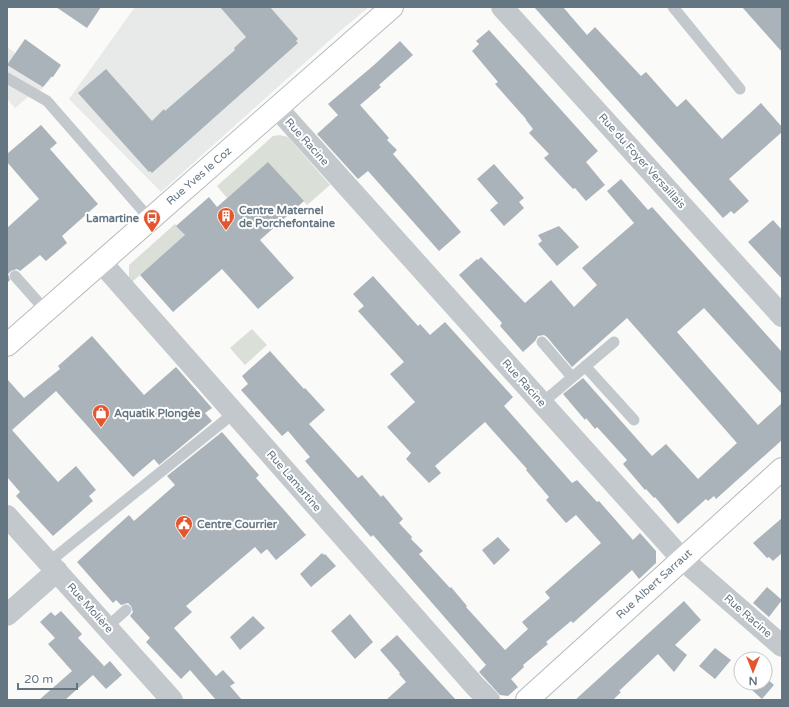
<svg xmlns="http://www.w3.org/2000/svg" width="789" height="707" font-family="'Varela Round',sans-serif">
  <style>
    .built { fill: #e8e9e9 }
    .green { fill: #dadfd7 }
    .building { fill: #aab3b9 }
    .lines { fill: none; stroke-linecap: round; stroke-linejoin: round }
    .secondary-casing { stroke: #b3babf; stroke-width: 24 }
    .lane { stroke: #c3c8cc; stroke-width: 11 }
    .street { stroke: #c3c8cc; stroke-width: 22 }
    .secondary { stroke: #fff; stroke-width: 22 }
    .labels { text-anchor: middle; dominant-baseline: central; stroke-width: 4; stroke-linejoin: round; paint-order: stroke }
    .street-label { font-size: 11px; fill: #657683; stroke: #fff }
    .poi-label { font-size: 11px; font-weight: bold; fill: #657683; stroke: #fff; text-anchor: start }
  </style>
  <rect width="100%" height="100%" fill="#fafaf8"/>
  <path class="built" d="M135,7H369L339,32L161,192L69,99Z
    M7,47L51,79L32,99L29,96L15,108L7,99Z"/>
  <path class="green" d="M280,135L288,137L330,185L307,205L268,162L227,198L217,186L273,136Z
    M175,224L200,252L157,260L131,283L129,280V265Z
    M252,329L267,345L245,365L230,348Z"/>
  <path class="building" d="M56,7H101L87,28Z
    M220,7H270L298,39L296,41L298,43L152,173L150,171L149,172L78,93L106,69L152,121L164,109L165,111L235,50L234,48L246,37Z
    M534,7H563L587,35L595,27L641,76L646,72L677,107L686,99L722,139L761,103L782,127V132L729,179L749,201L734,214L731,211L723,218Z
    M742,7H782V52Z
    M489,30L598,151L586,162L605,185L586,201L575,188L573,189L544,158L549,154L529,133L533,129L526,120V119L495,84L498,82L472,51L479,44L476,41Z
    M25,39L61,65L53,77H51L43,87L7,65Z
    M400,41L413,55L379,85L381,87L360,105L389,138L387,140L397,150L393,154L461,232L439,251L368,171L358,179L317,134L338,115L328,104L374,65Z
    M41,125L57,143L50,149L98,204L62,236L67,243L46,261L40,255L20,271L17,269L11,271L8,274L10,280L7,283V228L39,199L7,162V154Z
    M268,162L304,201L260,240L294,278L258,309L222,269L173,312L140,275L185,235L176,226L209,197L217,207Z
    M494,164L524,198L519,202L524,208L504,226L490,210L498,203L477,179Z
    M621,179L648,210L652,207L782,352V394L704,308L677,332L758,425L782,403V440L716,499L714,496L708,501L706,499L678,524L655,497L654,498L646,489L645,490L623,464L627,460L597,427L595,429L586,418L585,420L563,394L583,378L652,456L666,444L698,479L737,443L627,318L572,367L547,337L544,335L538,336L535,341L523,352L500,326L502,323L459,275L477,259L478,260L481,257L525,303L551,280L574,307L597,285L582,268L634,223L607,191Z
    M773,220L782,230V279L748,242Z
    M559,226L579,247L557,266L538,244L542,241L538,235Z
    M373,276L418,326L420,324L430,335L445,322L513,397L504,406L572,483L577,480L597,502L599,501L633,540L640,533L656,551V563L639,579L632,570L573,623L571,621L546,642L548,644L523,665L524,667L511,679L518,687L508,696L500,695L479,672L486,665L373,535L371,537L305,461L310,457L288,431L282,436L241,390L248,384L242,376L270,351L304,389L305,388L325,410L309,424L358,478L362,475L381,497L383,495L403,519L399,523L412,537L411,539L423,551L419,554L450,588L451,587L467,606L466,607L505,650L528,629L522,622L550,598L545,592L601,543L576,515L566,523L546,500L549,497L526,470L527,469L485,422L435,466L441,473L429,483L406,459L411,453L387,427L415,402L390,374L404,362L358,311L364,306L353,294Z
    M92,336L144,395L176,367L212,408L205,413L212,421L159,465L154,459L133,477L56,391L12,430L58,482L76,466L96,490L89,496L93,501L53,536L16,496L20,492L7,477V379L24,398L60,369L58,366Z
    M222,432L259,475L256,478L306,535L276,560L267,549L261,554L255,547L186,606L192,612L174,628L216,676L223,670L235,683L230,686L242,700H216L190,670L181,679L146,642L150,638L130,616L133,612L131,606L128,603L121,605L116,600L113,603L77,562L129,515L134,521L175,485L167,476Z
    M782,518V553L773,561L769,557L767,558L753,543Z
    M498,537L510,550L494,565L482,550Z
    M322,553L324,555L325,554L336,566L311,587L300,574Z
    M767,587L782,600L769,617L753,603Z
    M684,601L701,620L675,645L687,655L674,672L658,654L619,691L621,692L613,700H575Z
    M61,611L82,634L78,638L104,666L101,669L110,661L122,675L106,689L93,675L65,700H39L72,671L48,644L55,638L40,622L51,612L55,616Z
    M350,614L373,642L355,659L331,631Z
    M253,616L265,628L240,650L230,637Z
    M397,635L435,677L456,700H386L406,682L399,674L400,673L380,650Z
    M715,648L731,660L715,679L699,666Z
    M765,677L774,685L762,699L744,683H765Z"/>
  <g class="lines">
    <defs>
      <path id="secondary" d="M7,345L392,7
        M527,700L782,469"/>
    </defs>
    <use href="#secondary" class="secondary-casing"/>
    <path class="lane" d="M673,7L740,89
      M7,78L47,101L150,219
      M15,276L46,311
      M542,342L572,377
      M585,366L634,420
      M542,403L614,342
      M49,562L234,413
      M107,627L126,610"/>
    <path class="street" d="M502,7L782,316
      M277,108L682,559L782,646
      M101,262L475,686L489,700
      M7,516L172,700
      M7,615L57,571"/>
    <use href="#secondary" class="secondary"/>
  </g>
  <defs>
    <symbol id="building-pin" viewBox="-11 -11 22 30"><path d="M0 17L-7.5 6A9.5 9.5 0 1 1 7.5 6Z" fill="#e4572e" stroke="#fff"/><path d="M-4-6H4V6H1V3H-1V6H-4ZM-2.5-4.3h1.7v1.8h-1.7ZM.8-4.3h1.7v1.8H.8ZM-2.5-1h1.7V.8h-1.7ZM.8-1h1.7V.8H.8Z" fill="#fff"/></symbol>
    <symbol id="bus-pin" viewBox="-11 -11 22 30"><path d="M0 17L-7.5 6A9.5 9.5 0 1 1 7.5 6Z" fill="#e4572e" stroke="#fff"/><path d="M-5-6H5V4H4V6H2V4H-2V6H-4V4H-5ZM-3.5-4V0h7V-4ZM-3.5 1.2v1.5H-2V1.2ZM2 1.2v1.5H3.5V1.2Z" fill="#fff"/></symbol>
    <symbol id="shop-pin" viewBox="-11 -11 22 30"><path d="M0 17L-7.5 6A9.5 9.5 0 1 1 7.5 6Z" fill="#e4572e" stroke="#fff"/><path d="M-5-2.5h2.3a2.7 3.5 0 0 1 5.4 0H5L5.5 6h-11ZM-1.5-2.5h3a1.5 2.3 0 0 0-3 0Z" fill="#fff"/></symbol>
    <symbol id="civic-pin" viewBox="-11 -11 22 30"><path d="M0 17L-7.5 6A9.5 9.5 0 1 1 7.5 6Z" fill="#e4572e" stroke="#fff"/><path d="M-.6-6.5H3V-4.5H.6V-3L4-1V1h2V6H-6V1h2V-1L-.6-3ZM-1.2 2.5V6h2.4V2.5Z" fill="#fff"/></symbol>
  </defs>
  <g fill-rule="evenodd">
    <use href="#building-pin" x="216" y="206" width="20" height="27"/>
    <use href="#bus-pin" x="142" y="208" width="20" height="27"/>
    <use href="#shop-pin" x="91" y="403" width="20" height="27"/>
    <use href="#civic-pin" x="174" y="514" width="20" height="27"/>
  </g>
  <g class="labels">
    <g class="street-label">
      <text transform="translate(307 142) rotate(48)">Rue Racine</text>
      <text transform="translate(642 161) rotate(48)">Rue du Foyer Versaillais</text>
      <text transform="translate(199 176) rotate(-41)">Rue Yves le Coz</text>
      <text transform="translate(524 383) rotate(48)">Rue Racine</text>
      <text transform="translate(294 481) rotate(49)">Rue Lamartine</text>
      <text transform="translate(654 584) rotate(-42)">Rue Albert Sarraut</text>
      <text transform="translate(90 608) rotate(48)">Rue Molière</text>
      <text transform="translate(748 616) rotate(41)">Rue Racine</text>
    </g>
    <g class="poi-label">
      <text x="239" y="210">Centre Maternel<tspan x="239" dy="13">de Porchefontaine</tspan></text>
      <text x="139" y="218" text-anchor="end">Lamartine</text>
      <text x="114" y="413">Aquatik Plongée</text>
      <text x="197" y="524">Centre Courrier</text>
    </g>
  </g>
  <rect width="789" height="707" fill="none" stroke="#657683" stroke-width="16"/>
  <g transform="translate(753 671) rotate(180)"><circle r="19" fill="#ffffff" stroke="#c1c8cd"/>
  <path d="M0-3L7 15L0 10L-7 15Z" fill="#e4572e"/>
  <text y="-6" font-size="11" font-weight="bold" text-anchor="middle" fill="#657683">N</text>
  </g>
  <path d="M18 683v6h59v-6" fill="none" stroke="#657683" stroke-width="2"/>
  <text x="24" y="683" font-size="12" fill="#657683" stroke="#ffffff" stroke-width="3" paint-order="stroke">20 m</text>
</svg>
